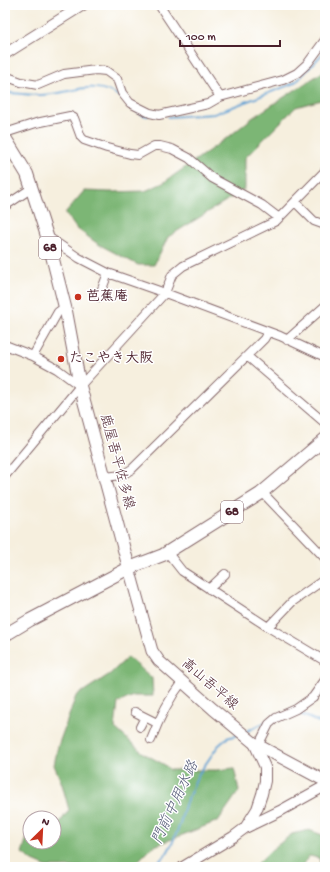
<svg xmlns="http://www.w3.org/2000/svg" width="330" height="872" font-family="'Gochi Hand','Klee One',sans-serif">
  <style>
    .forest { fill: #7bb674; stroke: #626a50 }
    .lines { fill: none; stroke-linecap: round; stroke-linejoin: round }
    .stream { stroke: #61a2d4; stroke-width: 2 }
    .minor-casing { stroke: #86686a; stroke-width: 10 }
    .tertiary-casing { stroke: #86686a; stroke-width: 12 }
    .secondary-casing { stroke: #86686a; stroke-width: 13 }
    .primary-casing { stroke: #86686a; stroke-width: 14 }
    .minor { stroke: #fff; stroke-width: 8 }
    .tertiary { stroke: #fff; stroke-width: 10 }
    .secondary { stroke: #fff; stroke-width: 11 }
    .primary { stroke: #fff; stroke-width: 12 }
    .poi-dot { fill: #c8321e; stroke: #fff; stroke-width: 1.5 }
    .labels { text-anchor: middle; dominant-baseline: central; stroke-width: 3; stroke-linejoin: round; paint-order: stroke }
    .shield { fill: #fff; stroke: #80626b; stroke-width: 1 }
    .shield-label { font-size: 13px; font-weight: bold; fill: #4a1f2b }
    .poi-label { font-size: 14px; font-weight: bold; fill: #4a1f2b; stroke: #fff; text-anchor: start }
    .street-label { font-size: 14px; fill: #4a1f2b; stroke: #fff }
    .water-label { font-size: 15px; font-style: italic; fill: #545a77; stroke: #fff }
  </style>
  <rect width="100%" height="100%" fill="#fff"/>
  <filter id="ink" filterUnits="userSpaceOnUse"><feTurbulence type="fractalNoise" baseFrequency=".025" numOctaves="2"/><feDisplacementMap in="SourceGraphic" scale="8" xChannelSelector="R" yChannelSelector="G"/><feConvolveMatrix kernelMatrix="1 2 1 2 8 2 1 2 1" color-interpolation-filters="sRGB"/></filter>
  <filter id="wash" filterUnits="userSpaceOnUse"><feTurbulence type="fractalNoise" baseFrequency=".012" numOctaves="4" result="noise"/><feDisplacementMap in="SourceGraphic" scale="16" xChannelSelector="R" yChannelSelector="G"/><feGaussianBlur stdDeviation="0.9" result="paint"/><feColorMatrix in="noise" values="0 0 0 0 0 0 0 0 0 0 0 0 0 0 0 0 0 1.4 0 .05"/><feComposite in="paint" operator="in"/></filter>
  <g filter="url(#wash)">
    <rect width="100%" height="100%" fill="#f6efde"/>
    <path class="forest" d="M325,69V99L296,107L245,158V189L168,237L154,265H138L98,244L76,228L65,213L84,191L110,192L145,191L163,183L231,135L252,118L321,73Z
      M128,657L152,678L153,696H133L118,703L115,728L143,753L165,765L170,770H217L234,768L239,791L218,821L152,847L132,867H47L33,861L22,853L28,834L30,833V842H54V826L58,825L69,810L62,784L54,765L58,746L76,696L110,674Z
      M309,830L325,836V867H321L319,858L309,856L301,867H254L270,851L292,834Z"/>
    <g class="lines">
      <path class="stream" d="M5,93C17,93 28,95 40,95C70,95 92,77 122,98
        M129,106L143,115L148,116
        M168,117L214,114L292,84L298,80L325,51
        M296,712L325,725
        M247,731L268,721
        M154,867L167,853L172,844L180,824L185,805L198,775L218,746L227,738L237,735"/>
    </g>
  </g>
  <g filter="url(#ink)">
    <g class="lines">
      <defs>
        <path id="minor" d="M159,5L220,97
          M5,76L21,82L38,85L64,74L96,70L106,71L117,79L122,93L130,103L150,113L159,115L208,104L220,97L283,80L297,73L308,63L325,40
          M5,133L36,123L70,116L74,118L81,137L84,140L107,148L130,154L138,155L154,146H160L172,149L189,158L212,178L262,205L279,218
          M295,202L314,221L325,225
          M5,206L32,188
          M47,236L79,258L108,273L165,293L280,336L325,357
          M99,297L108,273
          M287,340L325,306
          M5,345L33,356L57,369L80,386
          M33,356L58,312L65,307
          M247,356L325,423
          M5,476L80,386L165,293L172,275L183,266L276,221L325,171
          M105,477L122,475L132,469L264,339L268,332
          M262,492L325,558
          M167,552L182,571L268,627L325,661
          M209,589L225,574
          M268,627L292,602L325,579
          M135,712L157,723
          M140,727L145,717
          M151,740C159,719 168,700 182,682
          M258,746L269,724L276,718L296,709L313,697L325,680"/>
        <path id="tertiary" d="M5,54L83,5
          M245,828L257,809L262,794L265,781V767L254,743
          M183,867L233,837L245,828L280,811L325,786"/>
        <path id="secondary" d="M129,568L152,651L159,661L213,709L254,743L325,781"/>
        <path id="primary" d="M5,138L27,174L47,236L66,311L80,386L129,568
          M5,635L30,620L129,568L163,555L260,494L325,439"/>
      </defs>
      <use href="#minor" class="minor-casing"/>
      <use href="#tertiary" class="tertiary-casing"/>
      <use href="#secondary" class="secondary-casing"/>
      <use href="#primary" class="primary-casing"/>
      <use href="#minor" class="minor"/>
      <use href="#tertiary" class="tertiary"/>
      <use href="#secondary" class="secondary"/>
      <use href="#primary" class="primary"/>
    </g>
  </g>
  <g class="poi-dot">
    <circle cx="78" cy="297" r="4"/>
    <circle cx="61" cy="359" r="4"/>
  </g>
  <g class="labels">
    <g class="shield">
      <rect x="39" y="237" width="22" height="22" rx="3"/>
      <rect x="221" y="501" width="22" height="22" rx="3"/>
    </g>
    <g class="shield-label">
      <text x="50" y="248">68</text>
      <text x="232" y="512">68</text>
    </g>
    <g class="poi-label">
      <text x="86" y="297">芭蕉庵</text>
      <text x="69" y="359">たこやき大阪</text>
    </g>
    <g class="street-label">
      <text transform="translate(116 462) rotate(75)">鹿屋吾平佐多線</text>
      <text transform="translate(209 685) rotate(41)">高山吾平線</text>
    </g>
    <g class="water-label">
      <text transform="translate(176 803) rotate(-65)">門前中用水路</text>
    </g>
  </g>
  <rect width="330" height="872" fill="none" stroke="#fff" stroke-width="20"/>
  <g transform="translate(42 830) rotate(24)"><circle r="19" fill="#ffffff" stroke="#b7a5aa"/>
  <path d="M0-3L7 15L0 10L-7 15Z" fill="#c8321e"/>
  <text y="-6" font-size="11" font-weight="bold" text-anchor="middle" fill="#4a1f2b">N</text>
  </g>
  <path d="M180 40v6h100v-6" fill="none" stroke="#4a1f2b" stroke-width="2"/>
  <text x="186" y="40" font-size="12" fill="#4a1f2b" stroke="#ffffff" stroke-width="3" paint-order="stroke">100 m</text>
</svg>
